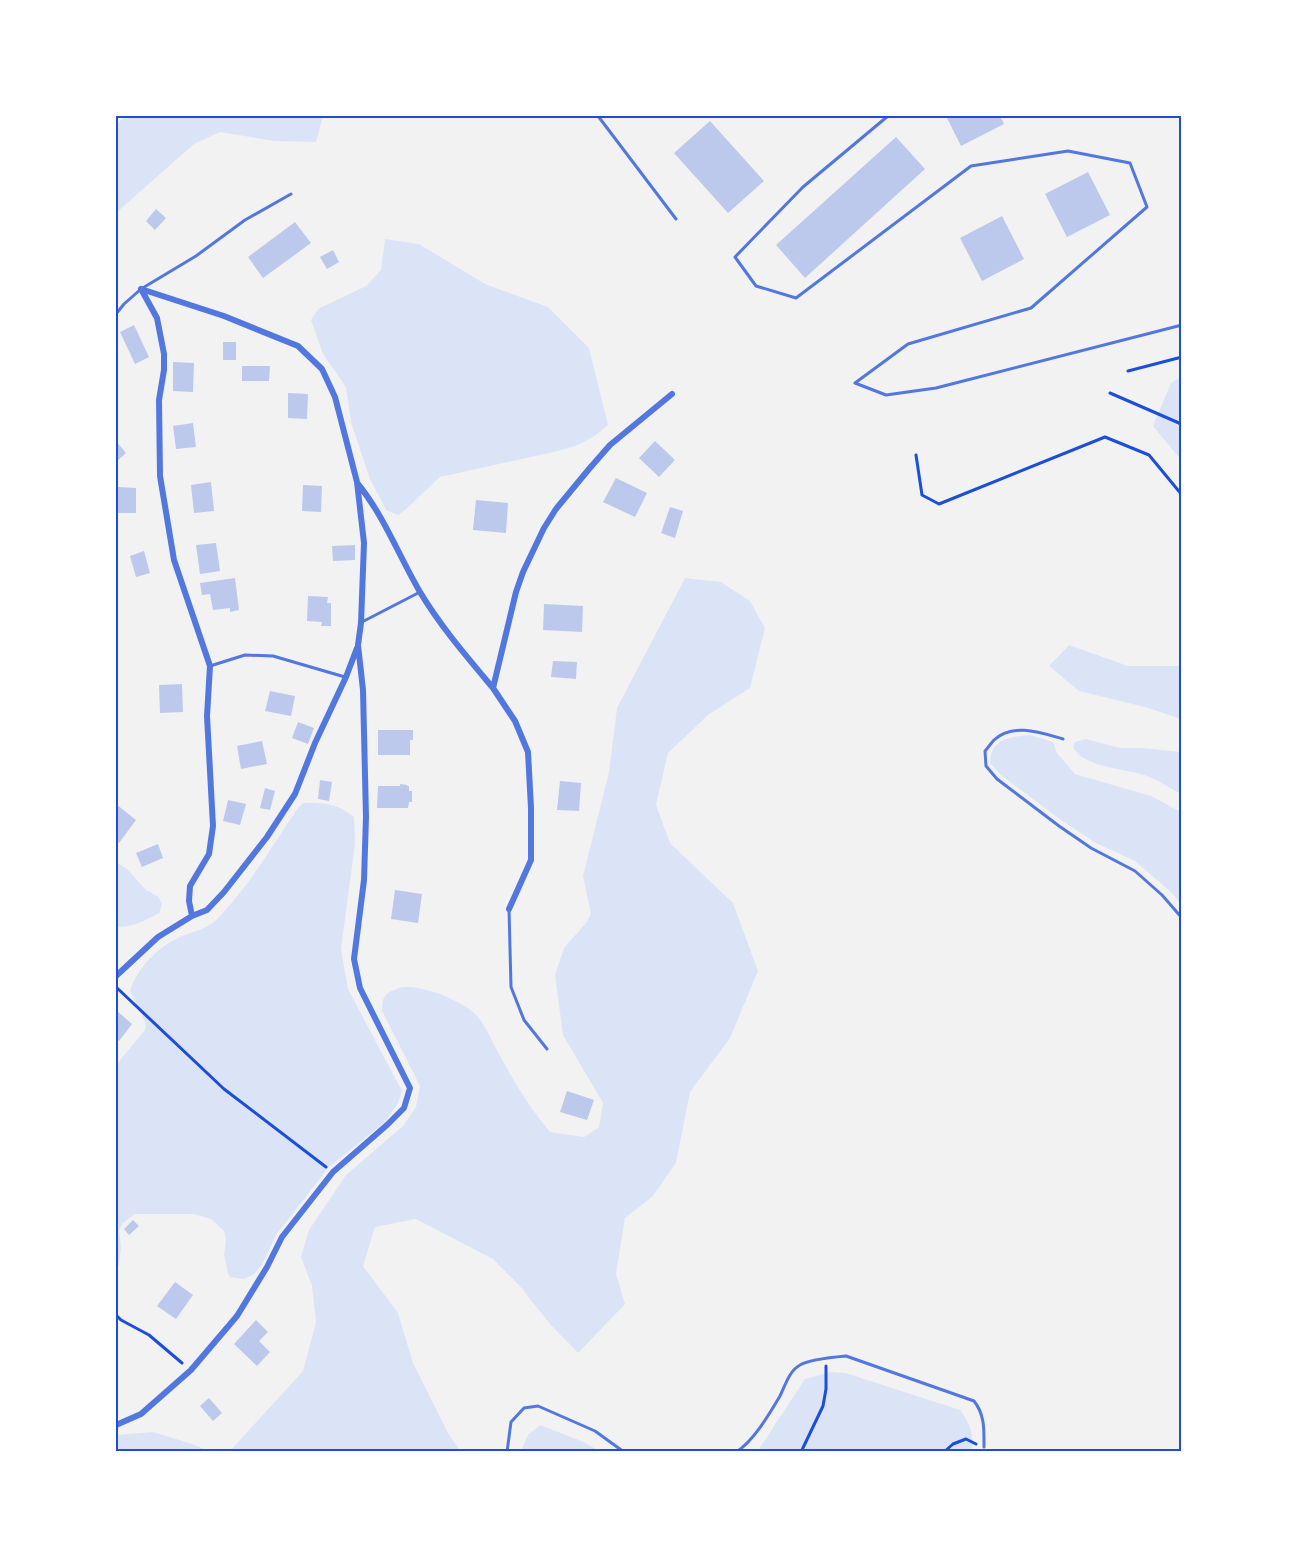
<svg xmlns="http://www.w3.org/2000/svg" width="1297" height="1567" font-family="'Fira Sans',sans-serif">
  <style>
    .green { fill: #dbe4f7 }
    .building { fill: #bdc9ec }
    .lines { fill: none; stroke-linecap: round; stroke-linejoin: round }
    .path { stroke: #1d4ed8; stroke-width: 3 }
    .service { stroke: #5277de; stroke-width: 3 }
    .minor { stroke: #5277de; stroke-width: 6 }
    .neatline { fill: none; stroke: #1d4ed8; stroke-width: 2 }
  </style>
  <rect width="100%" height="100%" fill="#f2f2f2"/>
  <path class="green" d="M125,116H323L316,142L274,141L220,132L194,144L116,213V125Z
    M385,239L419,244L485,284L548,307L589,348L608,425L596,435L578,445L558,451L440,477L405,510L398,515L386,510L370,479L351,422L346,387L323,354L311,320L318,309L366,286L381,270Z
    M1181,377V460L1153,426L1171,383Z
    M685,578L721,582L750,601L765,628L750,688L708,715L668,753L656,805L670,843L733,903L758,971L730,1038L690,1092L676,1163L652,1197L625,1218L616,1274L625,1304L578,1353L550,1324L519,1285L493,1259L416,1219L375,1227L363,1266L398,1313L413,1363L448,1433L460,1451H230L303,1371L316,1322L312,1286L301,1257L309,1230L346,1175L403,1126L416,1107L420,1086L382,1011C382,996 385,993 399,988C419,982 467,1002 479,1018C487,1029 493,1043 499,1054C514,1082 530,1108 550,1132L584,1137L599,1127L603,1103L563,1035L555,975L564,948L586,923L591,914L583,876L609,772L617,708Z
    M1069,645L1128,666H1181V719L1145,707L1079,691L1049,666Z
    M1030,735L1053,742L1057,753L1075,774L1151,796L1181,812V904L1171,892L1135,861L1096,843L1061,820L1001,775L990,763C991,738 1010,737 1030,735Z
    M1086,739L1120,748H1142L1181,752V794C1170,788 1159,781 1147,776C1127,769 1082,767 1073,747L1075,742Z
    M303,803C322,802 339,804 354,817L355,844L341,949L348,989L402,1091L398,1103L385,1122L328,1168L276,1235L262,1265L253,1275L244,1279L230,1277L228,1273L224,1255L226,1240L224,1231L211,1219L194,1214H135L123,1223L119,1230L121,1246L119,1265L116,1272V1065L145,1030L146,1024L130,991C138,966 159,946 182,936C195,931 210,928 219,917C249,886 273,845 297,809Z
    M116,862L127,869L146,890L159,897L162,905L159,913C145,921 132,927 116,927Z
    M830,1372L846,1373L960,1410C971,1425 973,1433 972,1451L757,1452L805,1379Z
    M540,1425L584,1442L599,1451H521L528,1435Z
    M153,1432L192,1444L209,1451H116V1435Z"/>
  <path class="building" d="M946,116H1000L1004,124L961,146Z
    M710,121L764,181L728,213L674,153Z
    M896,137L925,169L805,278L776,245Z
    M1088,172L1110,215L1067,237L1045,194Z
    M156,209L166,218L155,230L146,221Z
    M1002,216L1024,259L982,281L960,238Z
    M295,222L311,243L263,278L248,257Z
    M333,250L339,262L327,269L320,257Z
    M134,325L149,357L135,364L120,332Z
    M223,342H236V360H223Z
    M173,362L194,363L193,392L173,391Z
    M242,366H270L269,381H242Z
    M288,393L308,394L307,419L288,418Z
    M193,423L196,447L176,449L173,426Z
    M116,441L126,453L116,462Z
    M655,441L675,460L659,477L639,458Z
    M616,478L647,493L635,517L603,502Z
    M211,482L214,511L194,513L191,485Z
    M303,485L322,486L321,512L302,511Z
    M118,487L136,488V513H118Z
    M476,500L508,503L506,533L473,530Z
    M670,507L683,511L675,538L661,533Z
    M216,543L220,571L200,574L196,545Z
    M355,545V560L333,561L332,546Z
    M144,551L150,573L136,577L130,556Z
    M235,578L239,610L230,612V608L213,610L210,594L202,595L200,583Z
    M308,596L328,597L327,603H331V626H321L322,622L307,621Z
    M544,604L583,606L582,632L543,630Z
    M553,661L577,662L576,679L551,677Z
    M182,684L183,712L160,713L159,685Z
    M270,691L295,696L291,716L265,711Z
    M298,722L314,728L308,744L292,738Z
    M378,730H413V740H410V755H378Z
    M262,741L267,764L241,769L237,746Z
    M320,780L332,782L329,801L318,799Z
    M560,781L581,783L579,811L557,810Z
    M400,784L407,785V786H409V791H412V802H409L408,808H377L378,786H400Z
    M265,788L275,791L270,810L260,808Z
    M228,800L246,804L240,825L223,821Z
    M116,804L136,820L119,843L116,840Z
    M158,844L163,858L142,867L136,853Z
    M395,890L422,894L418,923L391,919Z
    M116,1010L132,1024L119,1041L116,1038Z
    M567,1091L594,1100L587,1120L560,1112Z
    M133,1220L139,1226L129,1235L124,1229Z
    M175,1282L193,1295L176,1319L157,1306Z
    M256,1320L268,1332L259,1341L270,1352L257,1366L234,1344Z
    M209,1398L222,1413L213,1421L200,1406Z"/>
  <g class="lines">
    <path class="path" d="M1128,371L1182,357
      M1110,393L1179,423L1182,426
      M916,455L922,495L939,504L1105,437L1149,455L1182,495
      M116,987L224,1089L326,1167
      M116,1315L121,1320L149,1335L182,1363
      M801,1452L823,1406L826,1389V1366
      M944,1452L953,1444L966,1439L976,1444"/>
    <path class="service" d="M598,116L676,219
      M888,116L803,187L735,257L756,286L796,298L971,166L1068,151L1130,163L1147,207L1031,308L908,344L855,383L886,395L936,388L1182,325
      M116,314L124,304L141,289L196,256L245,220L291,194
      M362,622L420,592
      M210,666L245,655L273,656L345,677
      M1063,739C1042,733 1014,722 994,740C991,743 988,748 985,751L986,766L997,779L1059,826L1091,848L1135,871L1162,895L1182,918
      M509,909L511,987L524,1020L547,1049
      M507,1452L511,1422L524,1408L538,1406L595,1431L624,1452
      M736,1452C753,1442 770,1413 780,1396C785,1386 789,1371 800,1365C808,1360 835,1357 846,1356L974,1401C985,1415 984,1430 984,1447"/>
    <path class="minor" d="M358,484C384,516 399,556 420,592C441,627 467,657 493,688
      M509,909L531,860V808L528,752L515,721L493,688L516,592L523,572L544,528L556,509L589,469L610,445L672,394
      M192,916L207,910L224,892L267,837L295,794L315,743L346,677L357,648
      M116,976L158,937L192,916L189,901L190,886L209,854L213,826L207,716L210,666L174,560L160,476L159,400L164,370V354L157,318L141,289
      M116,1425L141,1414L191,1370L237,1316L267,1267L282,1237L333,1172L387,1125L404,1108L410,1088L360,988L354,959L364,880L366,817L363,690L358,645L361,623L364,543L357,482L335,397L322,369L298,346L224,316L141,289"/>
  </g>
  <rect width="1297" height="1567" fill="none" stroke="#ffffff" stroke-width="234"/>
  <rect x="117" y="117" width="1063" height="1333" class="neatline"/>
</svg>
